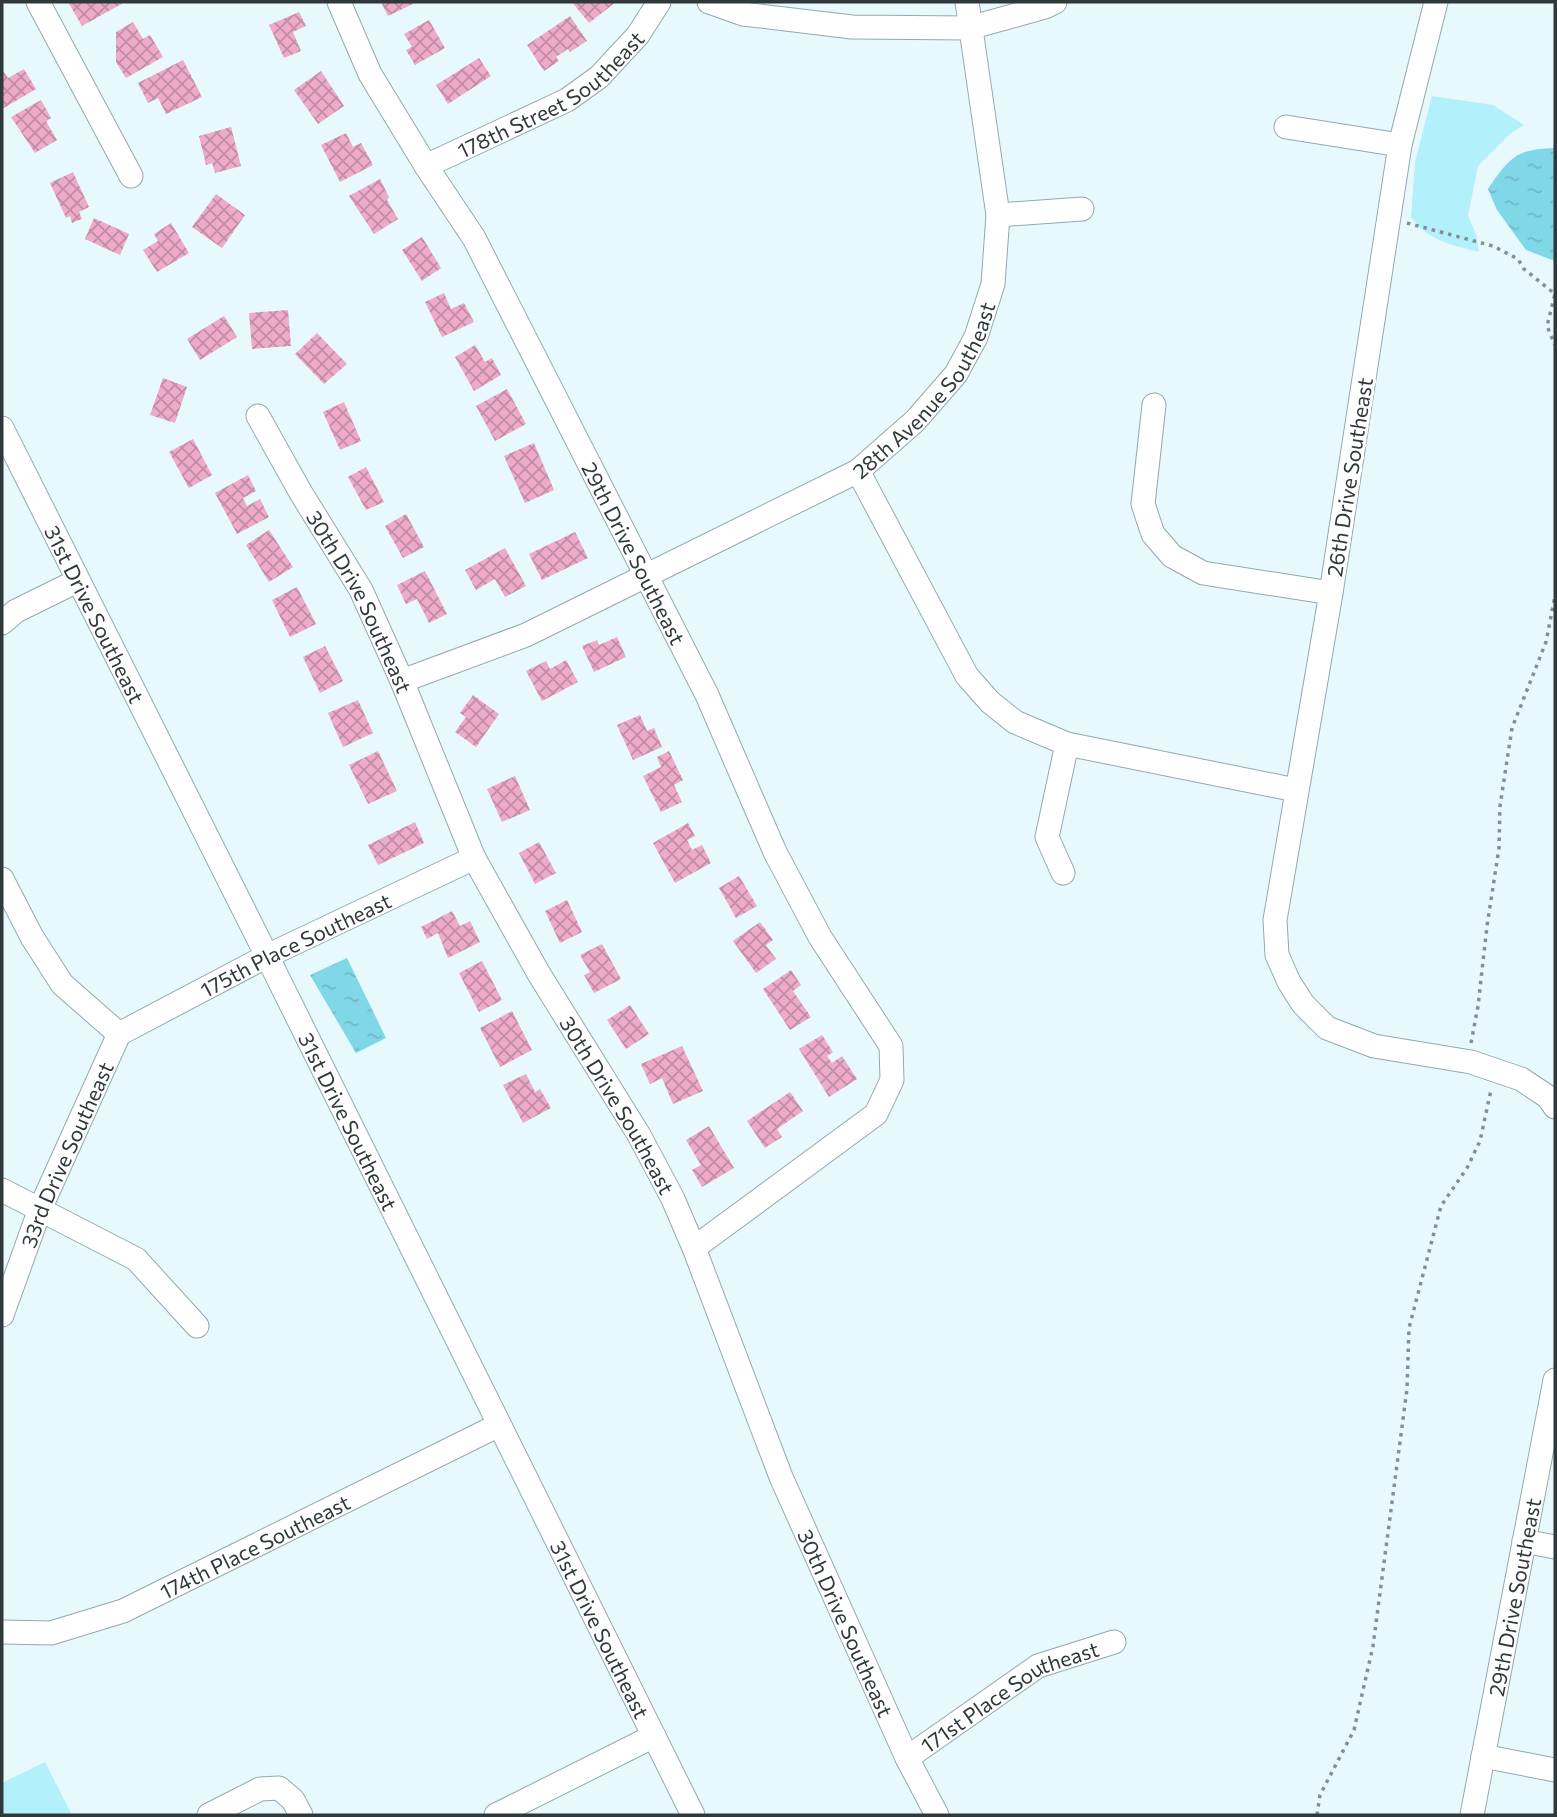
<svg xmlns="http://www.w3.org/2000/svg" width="1557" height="1817" font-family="Commissioner,sans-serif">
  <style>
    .green { fill: #b2f0fc }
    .water { fill: url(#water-ripples) }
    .building { fill: url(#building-cross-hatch) }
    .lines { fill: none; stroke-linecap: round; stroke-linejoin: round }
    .minor-casing { stroke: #93a9ae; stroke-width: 25 }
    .path { stroke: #839093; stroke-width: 3.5; stroke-dasharray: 3.5 5; stroke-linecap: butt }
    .minor { stroke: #fff; stroke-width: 23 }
    .labels { text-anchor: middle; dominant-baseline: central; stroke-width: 6; stroke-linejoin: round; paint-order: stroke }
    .street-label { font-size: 21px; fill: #2f383a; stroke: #fff }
  </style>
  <defs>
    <pattern id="water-ripples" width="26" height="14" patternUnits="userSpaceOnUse" patternTransform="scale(1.75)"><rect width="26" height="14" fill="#80d7e7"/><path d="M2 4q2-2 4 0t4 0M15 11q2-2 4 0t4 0" fill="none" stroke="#6fb9c7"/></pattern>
    <pattern id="building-cross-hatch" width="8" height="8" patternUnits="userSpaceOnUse" patternTransform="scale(1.75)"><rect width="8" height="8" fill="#eeabc9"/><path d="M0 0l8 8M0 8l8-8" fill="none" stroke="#c18ca4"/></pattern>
  </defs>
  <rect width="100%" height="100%" fill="#e7f9fd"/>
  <path class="green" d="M1432,96L1493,105L1524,125L1511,133L1478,166L1468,216L1476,234L1479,252C1450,244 1430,242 1411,217L1415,162Z
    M45,1762L72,1815H2V1783Z"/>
  <path class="water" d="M1555,148V261L1526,250L1497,210L1488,189C1509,158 1516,149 1555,148Z
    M347,958L386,1038L356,1053L310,975Z"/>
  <path class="building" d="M68,2H125L82,26Z
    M381,2H417L388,16Z
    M572,2H616L589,23Z
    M299,12L306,26L293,32L301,51L284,58L269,25Z
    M570,16L587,41L570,52L568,49L556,57L559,61L544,71L527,45Z
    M429,20L445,48L415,65L406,50L412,47L404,34Z
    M133,22L143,39L150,35L163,57L126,78L116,62V32Z
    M479,58L491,76L448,104L436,85Z
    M183,60L202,97L166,114L158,98L148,103L138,83Z
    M2,69L8,78L24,69L36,89L2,109Z
    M321,71L344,106L318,124L294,90Z
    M41,100L51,118L46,121L57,140L35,153L11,117Z
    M231,127L241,166L215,173L212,163L206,165L199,136Z
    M346,133L353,147L361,143L373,165L340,182L321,145Z
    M73,172L89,207L79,212L82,219L72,223L70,216L66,218L50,183Z
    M380,179L389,197L387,200L398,219L374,234L349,196Z
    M216,194L245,215L222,248L192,227Z
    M94,218L129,234L120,255L85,239Z
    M171,223L189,253L157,272L143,250L158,241L154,234Z
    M422,237L441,268L422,281L402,250Z
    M444,293L451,309L464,303L474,322L442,337L425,302Z
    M288,310L291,346L252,349L249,313Z
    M224,316L237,337L200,360L187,339Z
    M317,333L347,364L324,384L295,354Z
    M475,345L485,362L492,358L501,375L474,391L455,357Z
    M163,378L187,387L175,423L150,415Z
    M507,389L526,424L495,441L476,406Z
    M344,402L361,441L340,450L323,412Z
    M193,439L212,475L189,488L169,452Z
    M534,443L554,490L525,503L504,456Z
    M366,467L384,502L366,510L348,477Z
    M248,475L256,491L243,498L247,506L260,499L269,517L237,534L215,493Z
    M406,514L424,547L403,558L385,526Z
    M269,530L293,567L269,582L246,545Z
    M575,532L588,558L542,580L529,554Z
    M505,548L526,586L505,597L495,579L476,590L465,570Z
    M425,571L447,614L429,623L417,599L406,604L397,585Z
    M297,587L316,624L290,637L272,600Z
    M617,637L626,657L594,672L582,646L597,640L599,645Z
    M325,646L343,681L320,693L303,657Z
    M566,660L578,682L542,701L526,671L546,661L550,669Z
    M473,695L499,714L476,747L455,732L466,717L460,713Z
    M358,700L373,733L343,747L328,713Z
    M640,715L647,731L654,728L662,747L633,760L617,725Z
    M378,751L397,791L368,804L349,765Z
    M669,751L683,780L674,785L682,802L661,812L643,776L661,767L657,757Z
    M515,776L530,810L502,822L487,789Z
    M415,822L424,843L378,865L368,845Z
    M688,823L695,836L687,840L692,850L702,845L711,863L675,883L653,843Z
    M539,842L556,873L535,884L519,853Z
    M739,876L757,906L736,918L719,888Z
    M567,900L582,932L560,943L545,911Z
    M452,911L460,926L470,921L480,942L448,958L438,933L427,939L421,927Z
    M760,922L773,940L766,945L776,959L756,973L733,941Z
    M602,944L621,979L594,993L584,975L590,972L580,955Z
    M482,961L502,1000L479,1012L459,973Z
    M791,970L801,985L793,991L811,1017L790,1030L763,989Z
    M630,1005L649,1034L626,1049L607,1020Z
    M512,1011L532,1050L500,1067L480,1028Z
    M822,1035L833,1052L827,1056L832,1063L842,1056L857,1079L829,1097L799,1049Z
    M682,1046L703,1091L673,1104L662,1078L650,1084L641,1064Z
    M526,1074L535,1092L540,1089L551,1108L523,1123L503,1085Z
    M790,1092L803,1111L777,1129L782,1137L765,1148L747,1121Z
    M709,1126L734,1168L702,1187L692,1170L701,1165L686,1140Z"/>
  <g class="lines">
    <defs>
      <g id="minor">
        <path d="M38,2L131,176"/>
        <path id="s1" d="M339,2L370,74L426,166L474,238L707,695L775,852L820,937L891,1046L892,1080L876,1114L694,1248"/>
        <path d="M709,2L743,14L852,27L969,28L1045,7L1055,2"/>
        <path d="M1436,2L1400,145L1331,593L1275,920L1277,955L1289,982L1303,1004L1327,1028L1374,1046L1471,1062L1521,1079L1548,1097L1555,1107"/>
        <path d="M1286,127L1400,145"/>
        <path id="s2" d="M426,166L567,100L599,77L638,35L659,2"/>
        <path d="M998,215L1082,209"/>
        <path d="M1154,405L1143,504L1153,534L1172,556L1203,573L1331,593"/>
        <path id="s3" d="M258,416L301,493L361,590L402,681L474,858L539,974L639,1135L673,1199L694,1248L781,1477L907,1758L937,1815"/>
        <path id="s4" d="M2,428L267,956L693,1815"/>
        <path d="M858,471L967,676L990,702L1015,722L1067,744L1296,790"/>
        <path d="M2,623L16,611L77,581"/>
        <path id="s5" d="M402,681L526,635L858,471L915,421L956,374L976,337L993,284L998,215L967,2"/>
        <path d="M1063,873L1047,837L1067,744"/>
        <path d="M2,879L32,937L62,984L119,1034"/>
        <path id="s6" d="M119,1034L267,956L474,858"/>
        <path d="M2,1190L136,1259L197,1326"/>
        <path id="s7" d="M2,1315L40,1209L119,1034"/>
        <path d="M1524,1541L1555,1547"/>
        <path id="s8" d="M2,1632L51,1633L123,1611L499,1425"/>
        <path d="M1483,1756L1555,1770"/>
        <path id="s9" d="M907,1758L1038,1666L1114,1642"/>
        <path d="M209,1815L260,1789L279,1788L293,1800L301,1815"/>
        <path d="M496,1815L654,1736"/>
        <path id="s10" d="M1472,1815L1555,1380"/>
      </g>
    </defs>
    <use href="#minor" class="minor-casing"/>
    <path class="path" d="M1407,223L1493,246L1518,259L1524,269L1555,294L1547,326L1555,345
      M1471,1043L1478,1006L1487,926L1499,848L1500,806L1512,728L1546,642L1555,596
      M1317,1815L1320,1795L1354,1730L1373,1646L1407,1389L1409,1328L1441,1206L1467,1168L1480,1141L1491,1090"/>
    <use href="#minor" class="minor"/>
  </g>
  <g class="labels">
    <g class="street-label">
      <text stroke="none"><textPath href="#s2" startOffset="145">178th Street Southeast</textPath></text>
      <text stroke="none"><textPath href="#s5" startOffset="609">28th Avenue Southeast</textPath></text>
      <text transform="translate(1349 477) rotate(-81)">26th Drive Southeast</text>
      <text stroke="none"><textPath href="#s1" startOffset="626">29th Drive Southeast</textPath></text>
      <text stroke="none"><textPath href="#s3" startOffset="212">30th Drive Southeast</textPath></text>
      <text stroke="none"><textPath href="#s4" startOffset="208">31st Drive Southeast</textPath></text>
      <text stroke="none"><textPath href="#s6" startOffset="198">175th Place Southeast</textPath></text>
      <text stroke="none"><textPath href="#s3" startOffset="779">30th Drive Southeast</textPath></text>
      <text stroke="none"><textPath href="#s4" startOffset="775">31st Drive Southeast</textPath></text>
      <text stroke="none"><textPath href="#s7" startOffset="173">33rd Drive Southeast</textPath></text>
      <text stroke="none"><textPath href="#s8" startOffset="271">174th Place Southeast</textPath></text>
      <text stroke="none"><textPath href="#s10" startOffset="222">29th Drive Southeast</textPath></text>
      <text stroke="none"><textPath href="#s3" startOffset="1346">30th Drive Southeast</textPath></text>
      <text stroke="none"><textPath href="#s4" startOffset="1342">31st Drive Southeast</textPath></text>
      <text stroke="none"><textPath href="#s9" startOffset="121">171st Place Southeast</textPath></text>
    </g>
  </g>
  <rect width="1557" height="1817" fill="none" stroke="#2f383a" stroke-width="7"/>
</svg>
